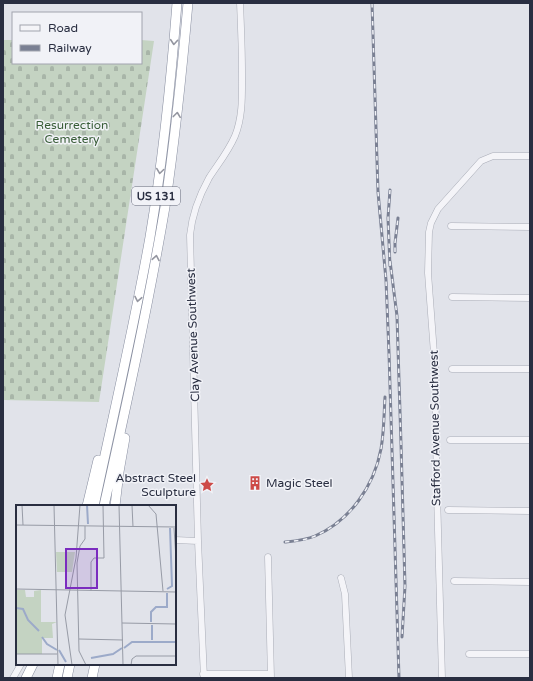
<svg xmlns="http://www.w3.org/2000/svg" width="533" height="681" font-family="'Varela Round',sans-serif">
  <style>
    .cemetery { fill: url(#cemetery-stones) }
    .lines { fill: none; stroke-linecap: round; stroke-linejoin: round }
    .minor-casing { stroke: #aaadb7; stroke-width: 7 }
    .highway-casing { stroke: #888ea0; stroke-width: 10 }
    .minor { stroke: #f4f4f8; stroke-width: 6 }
    .highway { stroke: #fff; stroke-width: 9 }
    .rail-casing { stroke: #7a8093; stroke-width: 3 }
    .rail { stroke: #f1f2f7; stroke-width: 1.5; stroke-dasharray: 4.5; stroke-linecap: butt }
    .oneway { stroke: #9496a0 }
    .labels { text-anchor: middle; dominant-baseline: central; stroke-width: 3; stroke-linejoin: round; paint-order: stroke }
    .shield { fill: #f1f2f7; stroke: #656978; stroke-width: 1 }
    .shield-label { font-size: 11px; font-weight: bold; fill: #292e41 }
    .park-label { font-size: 12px; fill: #385d37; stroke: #f1f2f7 }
    .street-label { font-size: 12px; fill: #292e41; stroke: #f1f2f7 }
    .poi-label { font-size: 12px; fill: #292e41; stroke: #f1f2f7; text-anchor: end }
    .inset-river { fill: none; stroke: #9caac9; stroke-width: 2 }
    .inset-road { fill: none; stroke: #979ba6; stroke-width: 1 }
    .view { fill: #7b2cbf; fill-opacity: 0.15; stroke: #7b2cbf; stroke-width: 2 }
    .inset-edge { fill: none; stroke: #292e41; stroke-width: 2 }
  </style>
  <defs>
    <pattern id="cemetery-stones" width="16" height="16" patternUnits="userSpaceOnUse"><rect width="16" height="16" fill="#c4d3c2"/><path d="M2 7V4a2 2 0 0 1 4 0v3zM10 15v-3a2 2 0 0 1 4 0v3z" fill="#a8b5a8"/></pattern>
  </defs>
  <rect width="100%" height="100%" fill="#e1e3ea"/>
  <path class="cemetery" d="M3,40H13V63H141V40L154,41L99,402L3,400Z"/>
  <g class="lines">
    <defs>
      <path id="minor" d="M451,226L530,227
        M452,297L530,298
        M452,369H530
        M450,440H530
        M448,510L530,511
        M175,540L198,541
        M268,557L271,678
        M341,578L345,594L349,678
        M454,581L530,582
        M469,654H530
        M203,674H271
        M13,678L21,664
        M204,678L198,541L190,235C192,215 199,196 209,178C218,164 228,152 235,136C243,116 242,95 242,73C242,50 241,26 240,3
        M442,678L437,493L435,367L428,273L429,232L431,223L438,209L481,161L493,156H530"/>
      <path id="highway" d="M87,506L98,460
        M94,506C113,416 134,327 150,237C163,159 171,81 177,3
        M104,506C126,407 148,307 165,207C175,139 182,71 188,3
        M115,506L119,472L125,438
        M26,678L33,664
        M57,678L60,664
        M67,678L70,664
        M92,678L95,664"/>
    </defs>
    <use href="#minor" class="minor-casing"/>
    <use href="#highway" class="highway-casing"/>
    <use href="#minor" class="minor"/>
    <use href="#highway" class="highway"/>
    <defs>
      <path id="rail" d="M372,3L378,192L386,280L389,353L399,678
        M395,252V243L398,218
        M390,261L397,316L401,444L405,586L402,637
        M390,266L388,218L390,190
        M285,542C295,541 306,540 315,536C350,521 374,486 381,449C384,432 384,414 385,397"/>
    </defs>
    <use href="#rail" class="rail-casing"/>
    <use href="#rail" class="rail"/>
  </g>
  <defs><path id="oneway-chevron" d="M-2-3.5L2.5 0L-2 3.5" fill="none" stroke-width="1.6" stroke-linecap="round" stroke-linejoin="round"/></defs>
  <g class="oneway">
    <use href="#oneway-chevron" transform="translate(174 42) rotate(95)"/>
    <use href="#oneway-chevron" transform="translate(177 115) rotate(-83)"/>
    <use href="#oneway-chevron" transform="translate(160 171) rotate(98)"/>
    <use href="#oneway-chevron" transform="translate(156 258) rotate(-80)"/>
    <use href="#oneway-chevron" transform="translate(138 299) rotate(101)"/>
  </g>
  <defs>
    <symbol id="building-bare" viewBox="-9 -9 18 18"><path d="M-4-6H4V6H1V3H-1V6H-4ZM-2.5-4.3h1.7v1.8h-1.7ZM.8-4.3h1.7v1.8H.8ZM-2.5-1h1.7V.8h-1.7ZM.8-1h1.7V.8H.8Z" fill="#cd4a47" stroke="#f1f2f7" stroke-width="2.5" paint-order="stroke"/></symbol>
    <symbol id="sight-bare" viewBox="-9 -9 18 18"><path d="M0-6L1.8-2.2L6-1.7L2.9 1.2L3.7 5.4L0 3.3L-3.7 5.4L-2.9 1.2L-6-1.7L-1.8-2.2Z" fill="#cd4a47" stroke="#f1f2f7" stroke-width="2.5" paint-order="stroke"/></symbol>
  </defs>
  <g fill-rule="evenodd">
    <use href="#building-bare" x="245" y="473" width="20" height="20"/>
    <use href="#sight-bare" x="197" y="475" width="20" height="20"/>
  </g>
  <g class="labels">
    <rect class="shield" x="132" y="187" width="48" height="18" rx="3"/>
    <g class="shield-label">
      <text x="156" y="196">US 131</text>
    </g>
    <g class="park-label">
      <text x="72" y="125">Resurrection<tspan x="72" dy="14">Cemetery</tspan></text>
    </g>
    <g class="street-label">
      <text transform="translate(193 335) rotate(-92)">Clay Avenue Southwest</text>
      <text transform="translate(435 428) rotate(-91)">Stafford Avenue Southwest</text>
    </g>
    <g class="poi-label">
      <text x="196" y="478">Abstract Steel<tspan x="196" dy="14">Sculpture</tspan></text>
      <text x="266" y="483" text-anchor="start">Magic Steel</text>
    </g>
  </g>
  <g transform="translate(16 505)">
    <rect width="160" height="160" fill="#e1e3ea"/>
    <path d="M40,47H59L56,67H41Z" fill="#c4d3c2"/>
    <path d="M0,85H9L10,92H18V86L25,85V117H41L36,119L37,133H26V149H0Z" fill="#c4d3c2"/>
    <path class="inset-river" d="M71,0L72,19M151,84L156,81L154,23M0,103L7,104L12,115L23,126M135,117V107L140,102H151V88M136,120V135M26,132L31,139L41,145M137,137H160M108,143L116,137H137M43,145L50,157M75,153L97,149L106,143"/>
    <path class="inset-road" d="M6,0L7,20M38,0L42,160M103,0L107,160M116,0L117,22M132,0L140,9L147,86M0,20L160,22M69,21V34L64,41L61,58L63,146L70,160M158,23L160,54M0,84L160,87M75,86V57L78,53H88L87,0M106,118L160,119M63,134L107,135M0,149H41M56,160L49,110L60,53L64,0M115,160L116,154L120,151H160"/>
    <path class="view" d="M50,44H81V83H50Z"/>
    <rect width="160" height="160" class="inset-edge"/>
  </g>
  <rect width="533" height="681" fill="none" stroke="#292e41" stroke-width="8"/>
  <rect x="12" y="12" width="130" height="52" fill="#f1f2f7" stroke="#a1a4ae"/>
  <rect x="20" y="25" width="20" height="6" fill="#f4f4f8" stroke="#a1a4ae"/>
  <text x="48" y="32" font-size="12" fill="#292e41">Road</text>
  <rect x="20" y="45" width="20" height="6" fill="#7a8093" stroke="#a1a4ae"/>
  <text x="48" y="52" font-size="12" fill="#292e41">Railway</text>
</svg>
